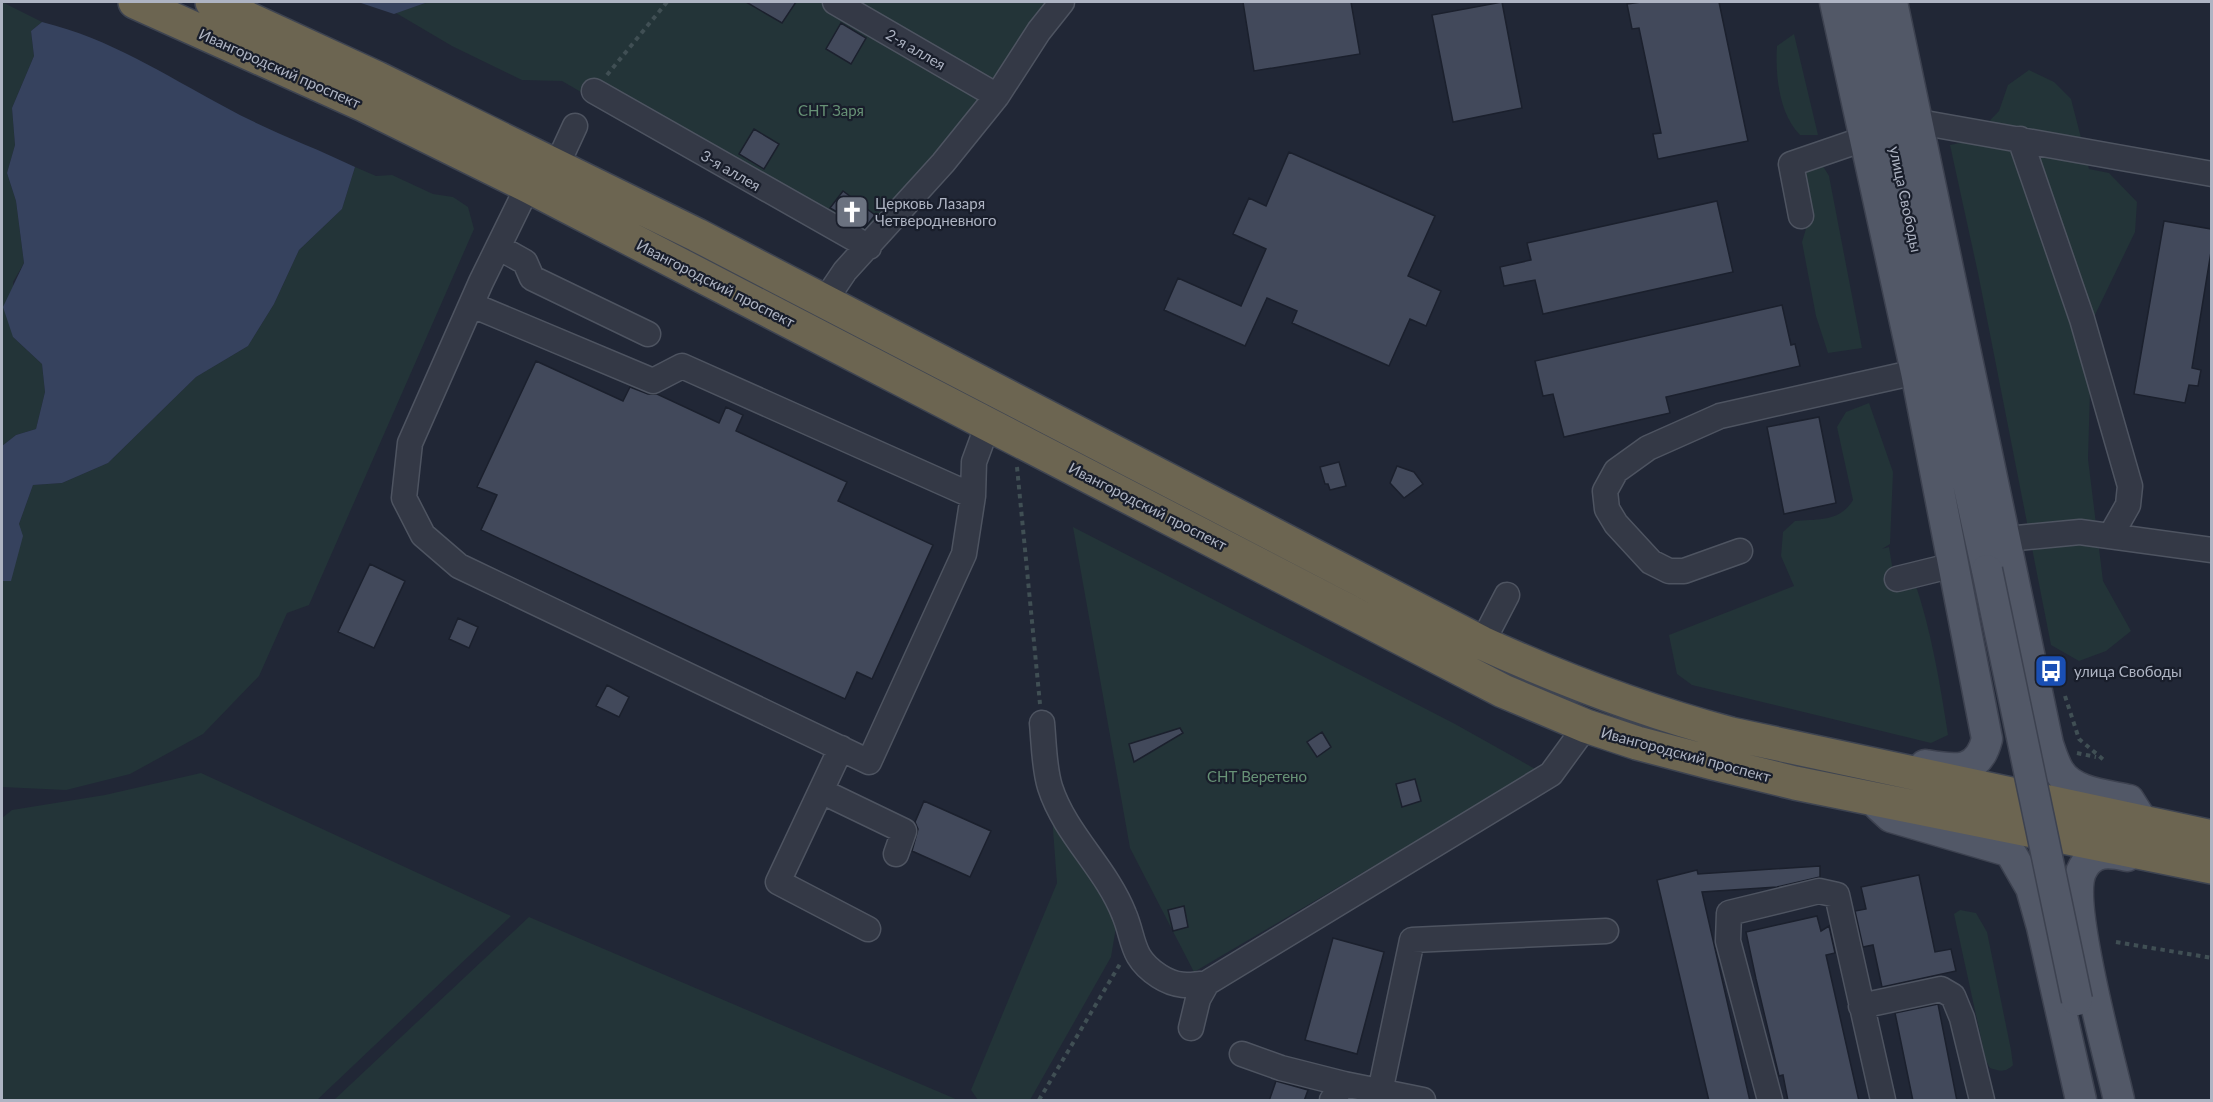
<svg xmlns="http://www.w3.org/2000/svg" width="2213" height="1102" font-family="Lato,sans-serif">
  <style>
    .green { fill: #233438 }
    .water { fill: #36425e }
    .building { fill: #42495b; stroke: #1b202d; stroke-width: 1.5 }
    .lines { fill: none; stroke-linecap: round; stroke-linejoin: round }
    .minor-casing { stroke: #4e5461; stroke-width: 27 }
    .major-casing { stroke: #3d4250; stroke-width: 33 }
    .highway-casing { stroke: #3e4451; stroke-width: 36 }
    .path { stroke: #404f54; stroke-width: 4; stroke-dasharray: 4.5 4.5; stroke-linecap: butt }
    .minor { stroke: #343946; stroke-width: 24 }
    .major { stroke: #525867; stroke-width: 30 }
    .highway { stroke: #6c6551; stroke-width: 33 }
    .major-bridge-casing { stroke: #3d4250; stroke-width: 33; stroke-linecap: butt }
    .major-bridge { stroke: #525867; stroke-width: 30 }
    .labels { text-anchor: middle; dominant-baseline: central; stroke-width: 4.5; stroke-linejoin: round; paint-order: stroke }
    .street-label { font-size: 15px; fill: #aeb4c3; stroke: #191e2b }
    .park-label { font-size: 15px; fill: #679276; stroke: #191e2b }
    .poi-label { font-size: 15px; fill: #aeb4c3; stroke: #191e2b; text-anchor: start }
  </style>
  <rect width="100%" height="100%" fill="#212736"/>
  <path class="green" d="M2,2L42,22L31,31L34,56L12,108L15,145L7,173L16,201L24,263L13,282V337L42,364L45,392L36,429L16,435L2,446Z
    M428,2H1056L973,111L858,252L562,81L522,80L452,46L396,13Z
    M1794,34L1818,135H1800C1779,114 1775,74 1777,46Z
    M2029,70L2054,82L2071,99L2089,169L2109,173L2137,202L2135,232L2092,321L2088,459L2103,581L2131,631L2106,651L2079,661L2051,645L1978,273L1950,145L1970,141L1999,111L2008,85Z
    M1821,163L1829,176L1862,348L1828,353L1816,316L1802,242L1811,212L1806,170Z
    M355,167L376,176L392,175L433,194L453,197L468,207L474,229L309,605L287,613L259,676L203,734L130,774L66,790L2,787V581L11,580L19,524L33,485L62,483L108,463L196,377L248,346L274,304L299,250L342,209Z
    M1869,403L1893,472L1890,544L1882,549L1889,547L1896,590L1914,580C1931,629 1940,683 1948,735L1931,743L1692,685L1677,674L1669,635L1794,586L1781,556L1783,532L1795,521C1818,519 1840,522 1853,500L1837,427L1846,412Z
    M1073,527L1455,724L1537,770L1194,972L1130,848Z
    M201,773L511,916L317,1100H2V818L12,810L105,795Z
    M1051,803L1101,882L1116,927L1111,957L1030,1100H978L971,1090L1057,883Z
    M1960,910L1976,913L1987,932L2011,1050L2013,1065C2005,1073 1999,1071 1990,1068L1986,1061L1954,914Z
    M529,917L958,1100H334Z"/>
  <path class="water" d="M358,2H428L394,14Z
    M42,22C111,39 163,74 225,107C266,130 312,146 355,167L342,209L299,250L274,304L248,346L196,377L108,463L62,483L33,485L19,524L23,536L11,581H2V446L16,435L36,429L45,392L42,364L13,337L3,307L24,263L16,201L7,173L15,145L12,108L34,56L31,31Z"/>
  <path class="building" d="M746,2H796L782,23Z
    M1243,2H1351L1360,54L1254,71Z
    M1502,2L1522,108L1453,122L1432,15Z
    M1641,2H1719L1748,141L1658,159L1653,134L1661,133L1639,28L1632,29L1627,4Z
    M841,23L866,38L851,64L826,49Z
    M754,129L779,144L764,169L739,154Z
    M1289,152L1435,216L1408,276L1441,291L1426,326L1410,319L1389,366L1292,323L1297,311L1267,298L1245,346L1164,310L1178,278L1241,306L1266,249L1233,234L1249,198L1266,206Z
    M843,191L875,215L865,228L830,208Z
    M1717,201L1733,272L1543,314L1535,280L1504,286L1500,267L1531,260L1527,243Z
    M2164,221L2211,229V252L2192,368L2201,370L2198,386L2189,385L2185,403L2134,394Z
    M1782,305L1791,345L1795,344L1800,366L1666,397L1670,413L1564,437L1553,394L1543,396L1535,361Z
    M536,361L623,401L630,387L648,394H657L719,423L726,407L743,415L736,431L847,482L838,501L933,545L872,679L857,672L845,699L481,530L497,495L477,487Z
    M1819,417L1836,503L1784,514L1767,427Z
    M1339,462L1346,486L1330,490L1328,484H1325L1320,467Z
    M1397,466L1414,472L1423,484L1404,498L1390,483Z
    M370,564L405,581L374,648L338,632Z
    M458,618L478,627L469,648L449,639Z
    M607,685L629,697L619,717L596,706Z
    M1180,728L1183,733L1134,762L1129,744Z
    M1322,732L1331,747L1317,757L1307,742Z
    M1415,779L1421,801L1402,807L1396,784Z
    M924,801L991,831L970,877L912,851L918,829L915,822Z
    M1820,866V877L1777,887L1702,892L1750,1101H1709L1657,880L1697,870L1698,874Z
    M1919,875L1935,952L1951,949L1956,971L1882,987L1873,945L1863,947L1855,911L1866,909L1861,887Z
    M1184,906L1188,927L1173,931L1168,910Z
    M1817,916L1821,931L1829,926L1835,953L1826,955L1859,1101H1788L1783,1075L1779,1076L1756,979L1746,932Z
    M1333,938L1384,952L1357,1054L1305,1040Z
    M1938,1004L1957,1101H1913L1895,1013Z
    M1276,1081L1308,1090L1304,1101H1269Z"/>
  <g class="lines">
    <defs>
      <path id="minor" d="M835,2L997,96
        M594,91L869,247
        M1919,122L2212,174
        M2020,139L2082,319L2130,486L2128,505L2111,535
        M557,165L575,126
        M528,186L481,282L410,443L404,498L423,535L459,566L869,762L964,554L973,496L974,462L988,424
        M1801,216L1791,164L1864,139
        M498,247L525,262L532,278L648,334
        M824,302L845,271L943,163L997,96L1039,31L1062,2
        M472,305L653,381L682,366L973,496
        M2007,539L2080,532L2212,550
        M1740,551L1684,571H1669L1651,562L1616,524L1607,509L1605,491L1616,471L1648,448L1720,416L1916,372
        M1897,579L1954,565
        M1482,643L1507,595
        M1042,723C1044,744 1044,768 1050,787C1065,834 1106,868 1124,914C1135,940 1130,957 1159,976C1176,987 1188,986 1207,983L1551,774L1586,726
        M841,748L778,882L868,929
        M821,791L904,831L896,854
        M1861,1006L1941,989L1953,996L1962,1018L1982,1100
        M1191,1028L1198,999L1207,983
        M1242,1054L1281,1068L1344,1084
        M1380,1092L1412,940L1606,931
        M1332,1100L1344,1084L1423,1100
        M1770,1100L1728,941L1729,913L1819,891L1837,895L1883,1100"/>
      <path id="major" d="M1835,2L1916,372L1987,739C1978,775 1954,770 1925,765
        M1863,2L1987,570
        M1892,2L2048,744C2051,753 2054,763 2059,771C2072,793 2107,795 2129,800L2143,822
        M1879,806L1891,817L2008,851L2012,855L2031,888L2042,927L2081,1100
        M2119,1100C2110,1059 2064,898 2083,868C2093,850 2110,852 2127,856"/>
      <path id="highway" d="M135,2L364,105L528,186L1503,691L1586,726L1637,743L1713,763L1795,783L2212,867
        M212,2L377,78L697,235L1482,643C1563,680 1645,711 1731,734L2212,837"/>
    </defs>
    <use href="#minor" class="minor-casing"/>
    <use href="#major" class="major-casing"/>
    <use href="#highway" class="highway-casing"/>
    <path class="path" d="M607,75L667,2
      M1017,467L1040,704
      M2065,696L2079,739L2105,761
      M2077,753L2096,757
      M2116,942L2212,958
      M1039,1100L1120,964"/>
    <use href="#minor" class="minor"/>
    <use href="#major" class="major"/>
    <use href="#highway" class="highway"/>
    <defs>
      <path id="major-bridge" d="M1987,570L2077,1000"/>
    </defs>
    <use href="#major-bridge" class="major-bridge-casing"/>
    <use href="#major-bridge" class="major-bridge"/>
  </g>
  <defs>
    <symbol id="church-square" viewBox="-11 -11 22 22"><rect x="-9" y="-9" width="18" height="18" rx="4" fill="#6b7280" stroke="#191e2b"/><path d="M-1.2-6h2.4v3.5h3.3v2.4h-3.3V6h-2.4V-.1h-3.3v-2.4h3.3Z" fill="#fff"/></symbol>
    <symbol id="bus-square" viewBox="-11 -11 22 22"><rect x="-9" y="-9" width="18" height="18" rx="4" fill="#1a4fb4" stroke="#191e2b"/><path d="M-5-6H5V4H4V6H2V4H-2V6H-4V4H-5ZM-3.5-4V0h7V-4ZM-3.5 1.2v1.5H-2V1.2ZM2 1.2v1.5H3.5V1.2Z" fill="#fff"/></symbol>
  </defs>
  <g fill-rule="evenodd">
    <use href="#church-square" x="833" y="193" width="38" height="38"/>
    <use href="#bus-square" x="2032" y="652" width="38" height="38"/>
  </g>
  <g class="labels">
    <g class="street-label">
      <text transform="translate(916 49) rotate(30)">2-я аллея</text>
      <text transform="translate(280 68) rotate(24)">Ивангородский проспект</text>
      <text transform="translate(731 170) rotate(30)">3-я аллея</text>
      <text transform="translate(1906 199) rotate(78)">улица Свободы</text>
      <text transform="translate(716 283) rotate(27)">Ивангородский проспект</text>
      <text transform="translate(1148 506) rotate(27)">Ивангородский проспект</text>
      <text transform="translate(1686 754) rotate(15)">Ивангородский проспект</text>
    </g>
    <g class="park-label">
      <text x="831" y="110">СНТ Заря</text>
      <text x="1257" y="776">СНТ Веретено</text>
    </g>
    <g class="poi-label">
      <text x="875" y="203">Церковь Лазаря<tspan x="875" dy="17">Четверодневного</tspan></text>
      <text x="2074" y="671">улица Свободы</text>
    </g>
  </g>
  <rect width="2213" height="1102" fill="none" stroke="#aeb4c3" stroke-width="6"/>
</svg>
